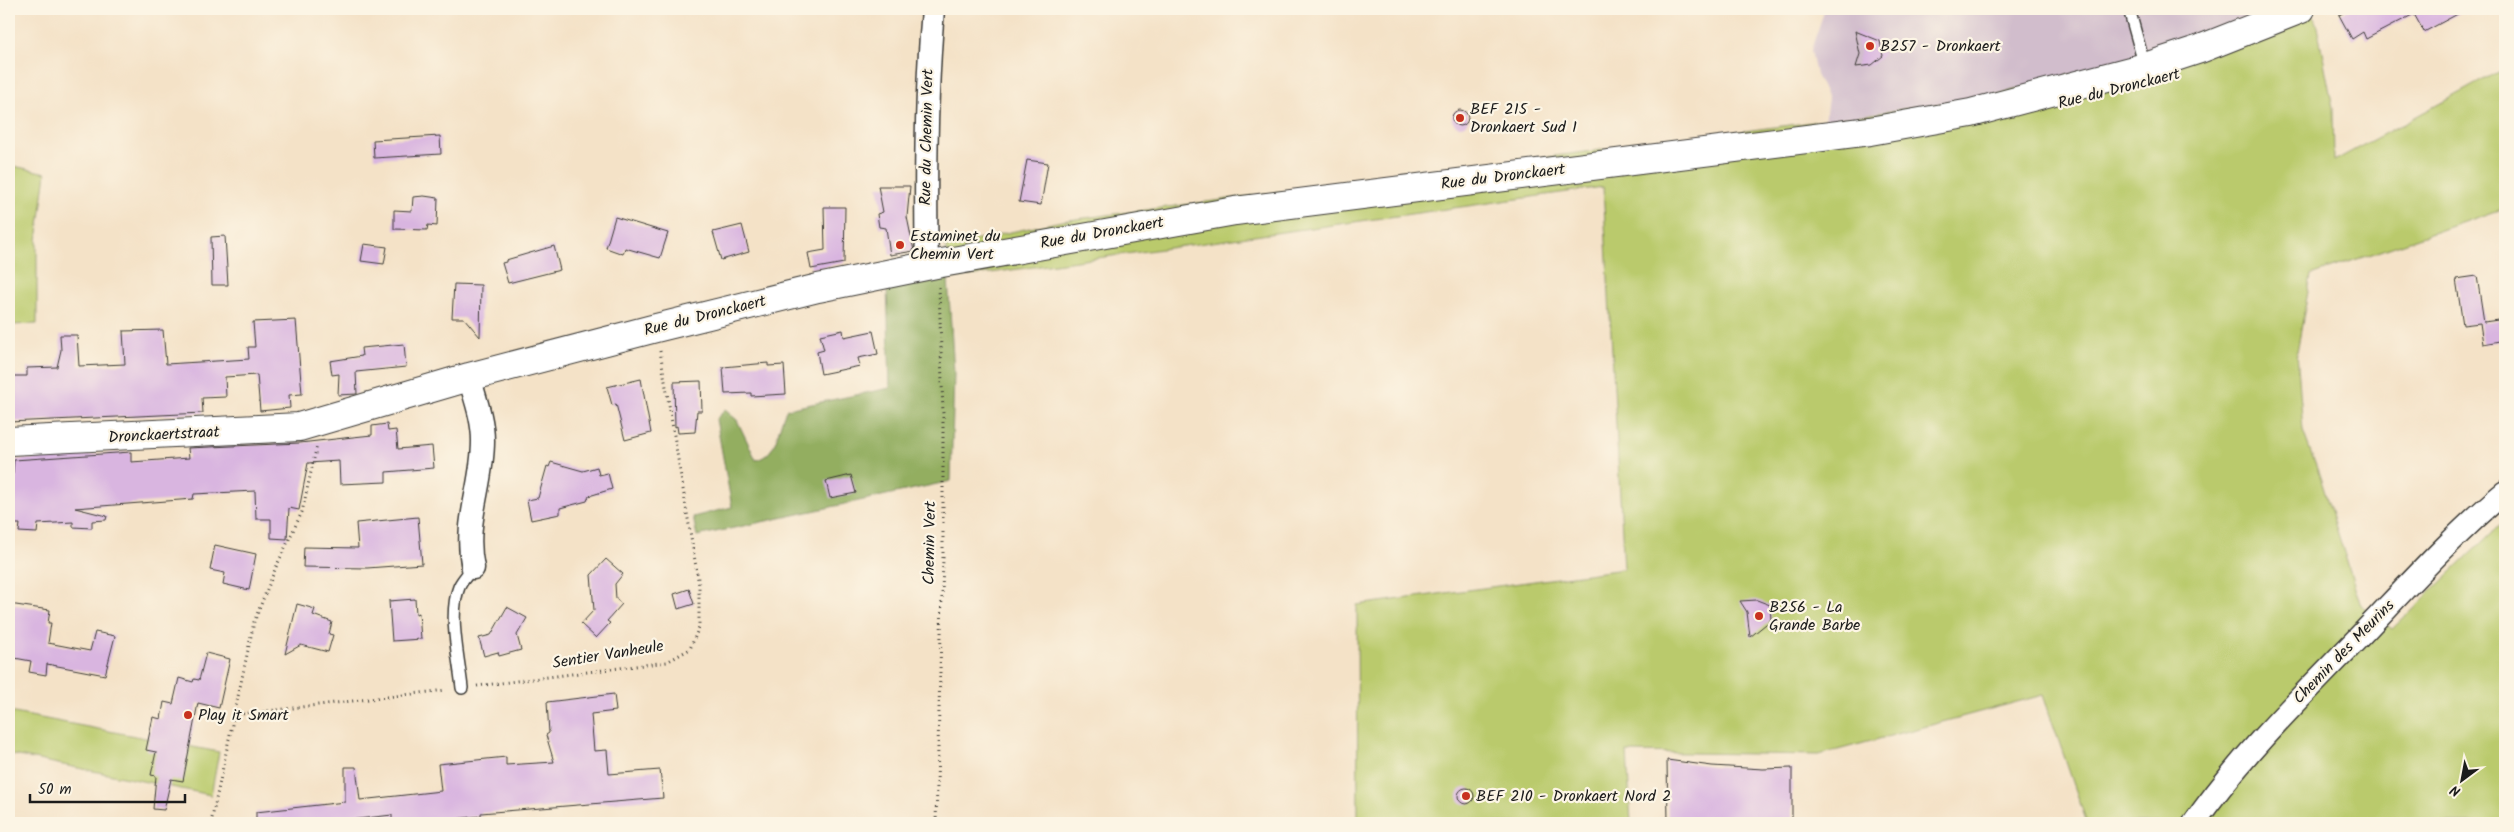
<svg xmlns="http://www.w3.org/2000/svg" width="2514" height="832" font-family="Kalam,sans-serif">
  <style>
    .industrial { fill: #d1bdcc }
    .green { fill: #baca6c; stroke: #6b7344 }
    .forest { fill: #93ae60; stroke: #58653e }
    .building { fill: #d9b5e0 }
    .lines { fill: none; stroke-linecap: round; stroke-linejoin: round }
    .service-casing { stroke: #3c3a36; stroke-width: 14 }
    .minor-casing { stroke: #3c3a36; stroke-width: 25 }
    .secondary-casing { stroke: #3c3a36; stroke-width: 30 }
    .path { stroke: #3c3a36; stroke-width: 3; stroke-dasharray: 1 4; stroke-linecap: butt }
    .service { stroke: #fff; stroke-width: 11 }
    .minor { stroke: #fff; stroke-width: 22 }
    .secondary { stroke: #fff; stroke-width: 28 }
    .poi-dot { fill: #c8321e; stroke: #fcf5e5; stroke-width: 2 }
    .labels { text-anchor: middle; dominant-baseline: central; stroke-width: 4.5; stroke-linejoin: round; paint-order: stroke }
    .poi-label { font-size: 16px; fill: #1c1c1c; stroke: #fcf5e5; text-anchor: start }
    .street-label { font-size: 16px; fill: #1c1c1c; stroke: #fcf5e5 }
  </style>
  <rect width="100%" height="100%" fill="#fcf5e5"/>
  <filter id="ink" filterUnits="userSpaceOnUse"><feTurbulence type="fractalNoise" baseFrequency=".02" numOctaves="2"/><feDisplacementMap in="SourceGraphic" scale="10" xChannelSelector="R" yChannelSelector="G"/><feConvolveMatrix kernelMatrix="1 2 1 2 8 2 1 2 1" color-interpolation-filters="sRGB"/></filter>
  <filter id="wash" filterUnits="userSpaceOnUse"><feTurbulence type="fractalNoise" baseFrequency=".0096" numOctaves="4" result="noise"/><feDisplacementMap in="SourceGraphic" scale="20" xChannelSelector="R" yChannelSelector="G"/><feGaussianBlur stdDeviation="1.12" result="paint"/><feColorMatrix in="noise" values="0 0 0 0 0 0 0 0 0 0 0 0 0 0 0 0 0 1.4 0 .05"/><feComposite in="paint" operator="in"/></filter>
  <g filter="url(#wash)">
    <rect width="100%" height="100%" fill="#f4e2c7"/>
    <path class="industrial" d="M1825,9H2271L2179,45L1996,95L1825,120L1828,98L1816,75L1811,50Z"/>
    <path class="green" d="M2311,9L2317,26L2333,108L2334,161L2505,68V208L2311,275L2297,352L2303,431L2319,474L2361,606L2392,629L2505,520V823H2087L2043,695L1819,755L1627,752L1631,823H1358L1357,605L1624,569L1603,187L948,279L946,246L1062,221L1866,115L1996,95Z
      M9,165L46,173L37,241V324L9,325Z
      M9,712L219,752L211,795L9,754Z"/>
    <path class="forest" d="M948,279L954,373L951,481L697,536L693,517L732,507L716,419L725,410L737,420L756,460C780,454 776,427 787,409L890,388L887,286Z"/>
    <g id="blocks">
      <path class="building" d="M2350,9H2467L2424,32L2414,14L2366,39L2363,32L2352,39L2339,15Z
        M1855,31L1880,41L1883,56L1872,65L1856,67L1860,54Z
        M1452 118a8 8 0 1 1 16 0a8 8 0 1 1-16 0Z
        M440,136L441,154L374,158L373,140Z
        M1027,160L1048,163L1041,205L1019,202Z
        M878,186H910L907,217L914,251L890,255L886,228L879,227L877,214L883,212Z
        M424,196L438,198L437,226L428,225L427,230L394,229V210L412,211L413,197Z
        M824,207H845L844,263L811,269L808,253L825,250Z
        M615,217L668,233L660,258L625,248L623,254L606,248Z
        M742,225L749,252L721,260L713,232Z
        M225,236L228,285H212L211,237Z
        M364,244L387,247L384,264L361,261Z
        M554,246L560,270L508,283L502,263L506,262V260Z
        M2477,276L2484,322L2505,319V340L2483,344L2480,323L2463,325L2456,279Z
        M454,284L481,285L480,337L464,318H452Z
        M296,320L302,394L289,395L290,408L260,411L257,375L225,377L226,397L202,398L203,413L9,422V376H27V368L57,367L61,350L60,335H77L79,366L125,364L123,331L163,330L166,364L249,359L248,347H255L253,322Z
        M843,330L844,337L873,331L878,354L858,358L860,366L821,374L817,352L824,350L820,335Z
        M404,344L406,367L356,372L357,394L338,395L339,374L332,375L330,361L362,356L361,348Z
        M768,363V366L784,365L786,394L751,396V393L725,394L723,367Z
        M641,379L651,433L625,440L616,404L612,405L607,387Z
        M701,381L702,411H697L695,432L678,433L677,426L675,427L674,382Z
        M387,424L388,431L396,430L398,449L432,446L434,468L386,472V482L340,484L339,461L308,463L299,510L289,508L287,539L271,538V519H256L255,491L194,494L193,499L75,508L107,516L106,520L92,521V528L73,527V522L38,524L37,533L19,532L20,524H9V474H13L14,460L131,452V462L189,458L188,448L300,443L353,437L372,435V426Z
        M551,462L583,471L597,467L599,475L608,473L612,489L589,496L587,501L560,508V514L531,520L527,500L538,498L547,466L549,467Z
        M851,475L856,493L830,498L826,481Z
        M418,517L422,564L367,568L303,567L304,547L358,548L356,523Z
        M215,545L256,554L249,590L223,584L225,573L210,570Z
        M606,559L623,574L615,584L616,599L622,604L607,621L610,623L596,638L581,624L594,610L591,575Z
        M689,589L694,604L678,609L674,594Z
        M415,599L416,614L419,613L421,639L392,641L389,601Z
        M1757,600L1770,605L1771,620L1750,637L1747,612L1740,601Z
        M9,604L50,610L48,623H51L48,643L90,651L95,632L115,636L105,675L47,664L46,675L29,672L31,661L9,657Z
        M297,604L315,609L313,615L332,622L329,634L333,635L328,652L301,645L285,654Z
        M507,607L527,618L517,635L521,650L499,656L498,652L484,656L479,638L491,635Z
        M206,653L230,659L219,708L198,703L183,781L171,779L164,810L153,809L156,776L151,775L156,752L146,750L153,717L161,719L164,702L173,704L179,678L193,682L194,679L199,680Z
        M614,694L616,711L591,714L594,751L607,750L609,774L660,770L663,798L481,813V816L428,822L427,819L392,823V815L324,823H256V812L345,802V767H356L360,800L441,791L438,764L506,757V765L554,762L546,735L549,733L547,702Z
        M1667,760L1712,766L1763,769L1792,768V823H1668Z
        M1458 796a8 8 0 1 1 16 0a8 8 0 1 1-16 0Z"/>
    </g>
  </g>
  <g filter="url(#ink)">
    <use href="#blocks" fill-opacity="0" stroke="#3c3a36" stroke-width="1"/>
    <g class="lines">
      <defs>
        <path id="service" d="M2129,9L2145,67
          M462,688C459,659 448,614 459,587C462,580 468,574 473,568"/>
        <path id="minor" d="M927,266C925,180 926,94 933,9
          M469,377C475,398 483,419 483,441C483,486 463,523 473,568
          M2194,823C2242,755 2300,698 2357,639C2405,589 2452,536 2505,492"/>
        <path id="secondary" d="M9,441L299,427L469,377L656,328L818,288L936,264L1235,211L1870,131L1971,113L2145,67L2200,49L2301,9"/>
      </defs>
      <use href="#service" class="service-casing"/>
      <use href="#minor" class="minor-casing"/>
      <use href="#secondary" class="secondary-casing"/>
      <path class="path" d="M477,686L667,662L690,649L699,627V585L660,351
        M233,715L446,690
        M211,823L254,622L276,567L302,512L317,445
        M936,823L943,558V415L939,287"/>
      <use href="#service" class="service"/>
      <use href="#minor" class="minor"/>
      <use href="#secondary" class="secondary"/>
    </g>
  </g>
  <g class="poi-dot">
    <circle cx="1870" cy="46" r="5"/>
    <circle cx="1460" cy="118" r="5"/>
    <circle cx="900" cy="245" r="5"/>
    <circle cx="1759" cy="616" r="5"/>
    <circle cx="188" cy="715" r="5"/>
    <circle cx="1466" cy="796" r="5"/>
  </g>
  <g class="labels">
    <g class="poi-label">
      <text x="1880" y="46">B257 - Dronkaert</text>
      <text x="1470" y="109">BEF 215 -<tspan x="1470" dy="18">Dronkaert Sud 1</tspan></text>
      <text x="910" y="236">Estaminet du<tspan x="910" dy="18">Chemin Vert</tspan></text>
      <text x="1769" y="607">B256 - La<tspan x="1769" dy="18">Grande Barbe</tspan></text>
      <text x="198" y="715">Play it Smart</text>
      <text x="1476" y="796">BEF 210 - Dronkaert Nord 2</text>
    </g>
    <g class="street-label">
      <text transform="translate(2119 89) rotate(-14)">Rue du Dronckaert</text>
      <text transform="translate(927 137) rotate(-89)">Rue du Chemin Vert</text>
      <text transform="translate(1503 177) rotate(-7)">Rue du Dronckaert</text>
      <text transform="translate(1102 233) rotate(-10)">Rue du Dronckaert</text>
      <text transform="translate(705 316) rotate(-14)">Rue du Dronckaert</text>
      <text transform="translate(164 435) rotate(-3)">Dronckaertstraat</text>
      <text transform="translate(930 543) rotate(-89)">Chemin Vert</text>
      <text transform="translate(2344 652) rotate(-46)">Chemin des Meurins</text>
      <text transform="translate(608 655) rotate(-9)">Sentier Vanheule</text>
    </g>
  </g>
  <rect width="2514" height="832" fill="none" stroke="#fcf5e5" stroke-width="30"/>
  <g transform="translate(2462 780) rotate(212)" stroke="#fcf5e5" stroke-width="4" paint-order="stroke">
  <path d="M0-4L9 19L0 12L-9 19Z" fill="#1c1c1c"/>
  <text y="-8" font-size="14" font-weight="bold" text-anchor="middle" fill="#1c1c1c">N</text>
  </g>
  <path d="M30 794v8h155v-8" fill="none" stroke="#1c1c1c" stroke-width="2.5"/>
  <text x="38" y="794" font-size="15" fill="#1c1c1c" stroke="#fcf5e5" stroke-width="4" paint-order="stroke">50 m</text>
</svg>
